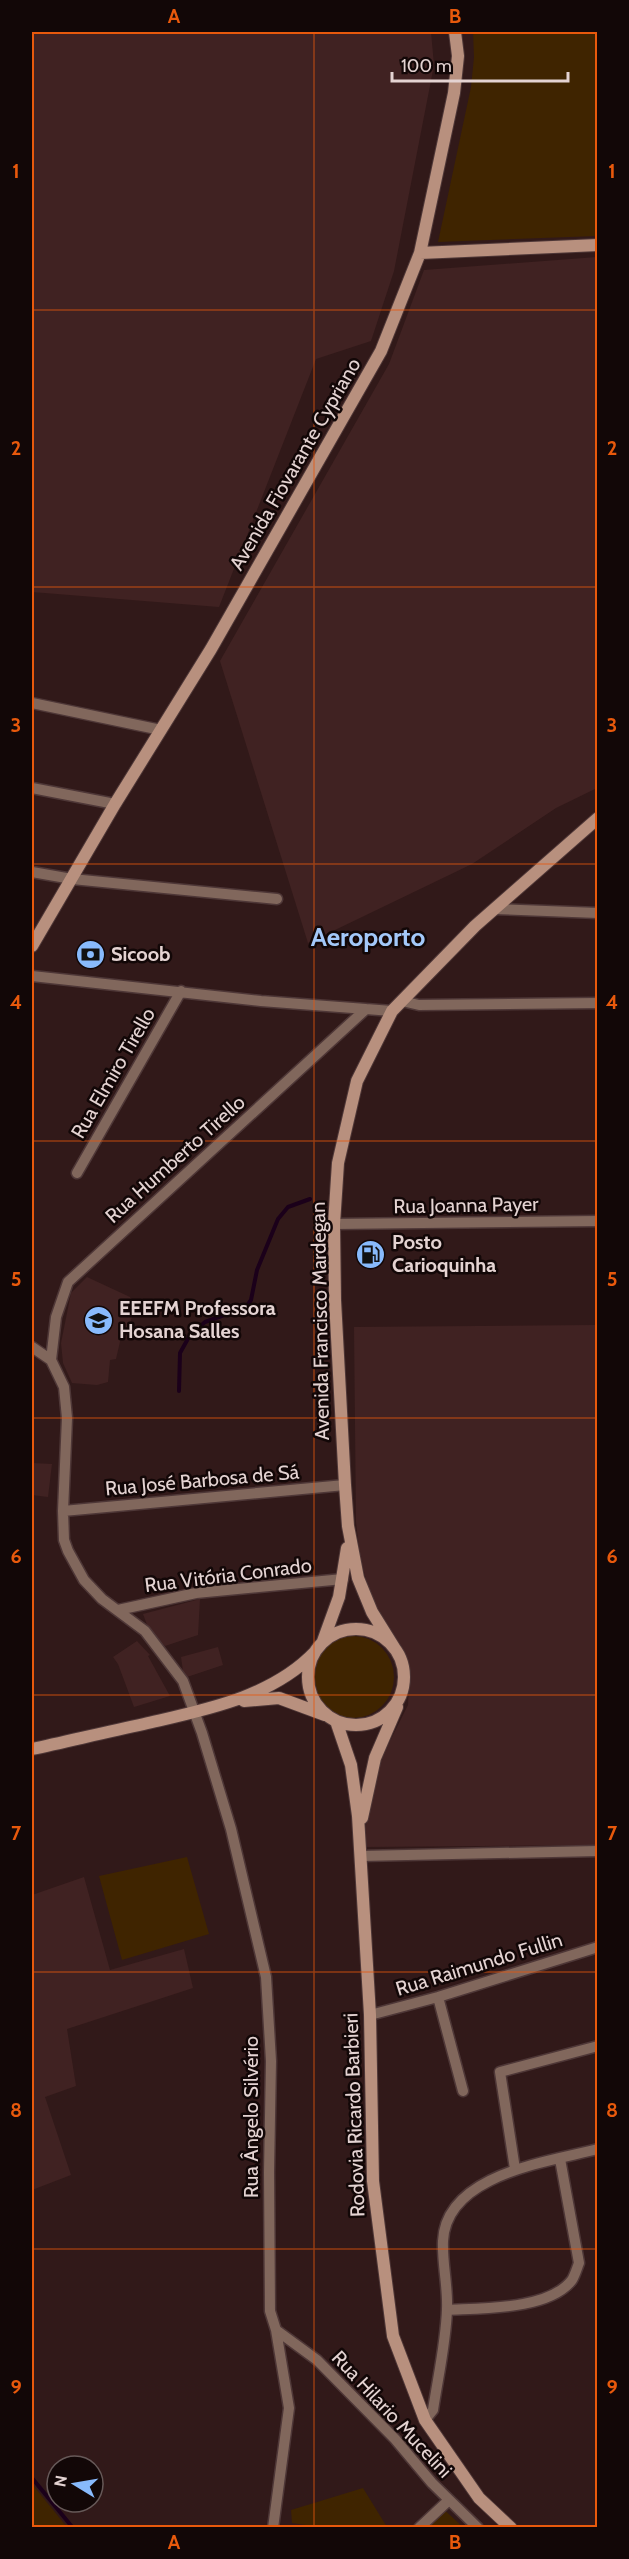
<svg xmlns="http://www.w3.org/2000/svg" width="629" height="2559" font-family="Cabin,sans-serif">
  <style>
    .built { fill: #402222 }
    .green { fill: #3f2400 }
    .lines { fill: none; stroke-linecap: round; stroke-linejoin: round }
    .stream { stroke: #1b001a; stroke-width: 4 }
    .street-casing { stroke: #4e3737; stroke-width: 13 }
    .secondary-casing { stroke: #4e3737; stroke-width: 14 }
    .street { stroke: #81675c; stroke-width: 10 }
    .secondary { stroke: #b8907e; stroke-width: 12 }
    .grid { fill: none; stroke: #e8590c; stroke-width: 1.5; stroke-opacity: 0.55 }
    .labels { text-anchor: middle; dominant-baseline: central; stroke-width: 5; stroke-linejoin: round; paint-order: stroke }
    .street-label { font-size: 20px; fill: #e4d3d2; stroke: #120707 }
    .poi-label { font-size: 20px; font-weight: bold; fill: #e4d3d2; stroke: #120707; text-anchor: start }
    .district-label { font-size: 26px; font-weight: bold; fill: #a3c8f9; stroke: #120707 }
    .neatline { fill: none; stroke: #e8590c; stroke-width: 2 }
    .grid-label { font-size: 20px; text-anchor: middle; font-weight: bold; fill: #e8590c }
  </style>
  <rect width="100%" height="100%" fill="#311919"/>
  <path class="built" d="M32,32H431L434,65L394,271L371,341L316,359L219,607L32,592Z
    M597,257V788L556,808L472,864L308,943L220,661L389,364L424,270Z
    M87,1277L130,1297L135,1308L127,1332L122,1333L116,1359L110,1360L108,1382L97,1385L72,1383L63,1363L61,1343L71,1293Z
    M597,1325V1845L363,1847L369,1804L380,1761L408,1705L409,1683L400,1651L373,1605L360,1557L356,1522L354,1327Z
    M32,1463L52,1464L48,1497L32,1495Z
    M200,1599L198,1635L165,1646L149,1630L143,1614Z
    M137,1641L150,1655L148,1656L170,1696L134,1707L118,1664L113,1657Z
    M218,1647L223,1665L184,1678L181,1657Z
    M84,1877L110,1970L184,1949L193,1988L67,2029L76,2086L45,2097L71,2175L32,2190V1895Z"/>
  <path class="green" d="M473,32H597V236L438,242L471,87L474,57Z
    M312 1677a41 41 0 1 1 82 0a41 41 0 1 1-82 0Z
    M187,1857L209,1934L122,1960L99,1876Z
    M32,2484L67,2527H32Z
    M363,2488L387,2527H319L292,2523L291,2510Z
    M440,2506L463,2527L409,2528Z"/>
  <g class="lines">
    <path class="stream" d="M179,1391L180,1353L190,1335L205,1322L246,1307L251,1300L257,1270L278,1219L288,1207L310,1199
      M32,2478L73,2528"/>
    <defs>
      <path id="street" d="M32,703L161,730
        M32,788L115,804
        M32,872L72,879L277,899
        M494,909L598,913
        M32,976L261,1001L392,1011
        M402,1001L419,1005L598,1003
        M77,1173L181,991
        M334,1224L598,1221
        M32,1347L51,1360L64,1387L67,1418L63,1511L64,1540L68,1551L84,1580L102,1599L145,1631L183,1681L202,1733L231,1829L266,1977L271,2061L269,2172L270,2311L276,2330L289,2408L273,2528
        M51,1360L56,1317L68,1282L366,1009
        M63,1511L345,1485
        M118,1610L196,1593L343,1579
        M361,1856L598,1851
        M438,1997L463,2091
        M370,2015L438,1997L598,1947
        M515,2169L500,2072L598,2046
        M447,2310C482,2308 549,2310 572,2280C575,2275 577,2268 579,2263L560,2159
        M276,2330L317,2360L395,2439L432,2483L478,2528
        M425,2420L433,2410C438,2377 446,2342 447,2309C448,2286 442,2263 443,2241C446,2174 548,2162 598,2149
        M419,2528L449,2500"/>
      <path id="secondary" d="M420,253L598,245
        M32,946L115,804L211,649L381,351L420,253L454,93L458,56L455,32
        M308 1677a48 48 0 1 1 96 0a48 48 0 1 1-96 0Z
        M323,1641L339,1597L347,1548
        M395,1649L372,1612L358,1578L348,1526L345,1485L335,1300L334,1224L338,1163L357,1081L392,1011L475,926L598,818
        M244,1701L279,1698L325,1715
        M336,1721L351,1765L358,1816L370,2015L373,2181L393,2336L425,2420L479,2498L511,2528
        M32,1749C69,1741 106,1732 144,1724C204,1710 271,1698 315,1652
        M362,1818L375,1758L397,1707"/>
    </defs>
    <use href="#street" class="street-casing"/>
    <use href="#secondary" class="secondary-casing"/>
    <use href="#street" class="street"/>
    <use href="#secondary" class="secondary"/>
  </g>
  <path class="grid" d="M314,32V2528M32,310H598M32,587H598M32,864H598M32,1141H598M32,1418H598M32,1695H598M32,1972H598M32,2249H598"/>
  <defs>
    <symbol id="bank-disc" viewBox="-11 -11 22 22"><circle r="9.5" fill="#88bafc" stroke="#120707"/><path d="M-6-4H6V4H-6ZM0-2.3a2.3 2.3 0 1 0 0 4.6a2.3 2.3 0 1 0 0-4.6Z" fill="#111"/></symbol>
    <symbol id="fuel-disc" viewBox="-11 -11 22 22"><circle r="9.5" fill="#88bafc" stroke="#120707"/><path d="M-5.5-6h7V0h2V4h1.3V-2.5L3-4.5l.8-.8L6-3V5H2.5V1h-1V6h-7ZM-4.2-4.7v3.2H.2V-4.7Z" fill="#111"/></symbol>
    <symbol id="school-disc" viewBox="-11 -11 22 22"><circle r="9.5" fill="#88bafc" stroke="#120707"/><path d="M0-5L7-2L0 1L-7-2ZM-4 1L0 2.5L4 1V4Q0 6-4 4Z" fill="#111"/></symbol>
  </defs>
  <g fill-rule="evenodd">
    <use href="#bank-disc" x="74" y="938" width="33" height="33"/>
    <use href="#fuel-disc" x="354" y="1238" width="33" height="33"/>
    <use href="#school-disc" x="82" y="1304" width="33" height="33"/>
  </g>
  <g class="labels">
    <g class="street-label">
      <text transform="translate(295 464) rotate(-60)">Avenida Fiovarante Cypriano</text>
      <text transform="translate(113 1073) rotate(-60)">Rua Elmiro Tirello</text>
      <text transform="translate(175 1159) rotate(-42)">Rua Humberto Tirello</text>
      <text transform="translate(466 1205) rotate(-1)">Rua Joanna Payer</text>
      <text transform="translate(320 1321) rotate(-91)">Avenida Francisco Mardegan</text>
      <text transform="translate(202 1480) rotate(-5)">Rua José Barbosa de Sá</text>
      <text transform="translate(228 1575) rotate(-7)">Rua Vitória Conrado</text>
      <text transform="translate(479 1964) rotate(-17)">Rua Raimundo Fullin</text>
      <text transform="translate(354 2115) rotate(-92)">Rodovia Ricardo Barbieri</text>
      <text transform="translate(251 2117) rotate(-90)">Rua Ângelo Silvério</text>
      <text transform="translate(392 2414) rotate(47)">Rua Hilario Mucelini</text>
    </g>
    <g class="poi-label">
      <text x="111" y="954">Sicoob</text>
      <text x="392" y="1242">Posto<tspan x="392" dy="23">Carioquinha</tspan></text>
      <text x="119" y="1308">EEEFM Professora<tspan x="119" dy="23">Hosana Salles</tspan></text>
    </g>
    <g class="district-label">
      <text x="368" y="937">Aeroporto</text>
    </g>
  </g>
  <rect width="629" height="2559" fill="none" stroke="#120707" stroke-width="66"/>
  <g transform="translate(75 2484) rotate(281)"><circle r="28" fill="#120707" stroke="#665958" stroke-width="1.5"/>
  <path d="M0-4.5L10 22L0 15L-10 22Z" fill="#88bafc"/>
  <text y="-9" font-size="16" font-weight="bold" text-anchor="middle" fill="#e4d3d2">N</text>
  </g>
  <path d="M392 72v9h176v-9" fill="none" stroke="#e4d3d2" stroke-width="3"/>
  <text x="401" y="72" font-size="18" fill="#e4d3d2" stroke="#120707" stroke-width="4.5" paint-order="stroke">100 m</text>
  <rect x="33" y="33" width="563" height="2493" class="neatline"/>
  <g class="grid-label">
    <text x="174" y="23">A</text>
    <text x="455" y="23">B</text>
    <text x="16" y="178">1</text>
    <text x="612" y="178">1</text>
    <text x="16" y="455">2</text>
    <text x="612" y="455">2</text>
    <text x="16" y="732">3</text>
    <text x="612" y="732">3</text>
    <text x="16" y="1009">4</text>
    <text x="612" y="1009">4</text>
    <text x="16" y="1286">5</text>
    <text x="612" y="1286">5</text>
    <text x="16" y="1563">6</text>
    <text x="612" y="1563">6</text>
    <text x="16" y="1840">7</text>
    <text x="612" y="1840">7</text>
    <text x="16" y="2117">8</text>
    <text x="612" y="2117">8</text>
    <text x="16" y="2394">9</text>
    <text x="612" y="2394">9</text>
    <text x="174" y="2549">A</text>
    <text x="455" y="2549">B</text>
  </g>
</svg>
